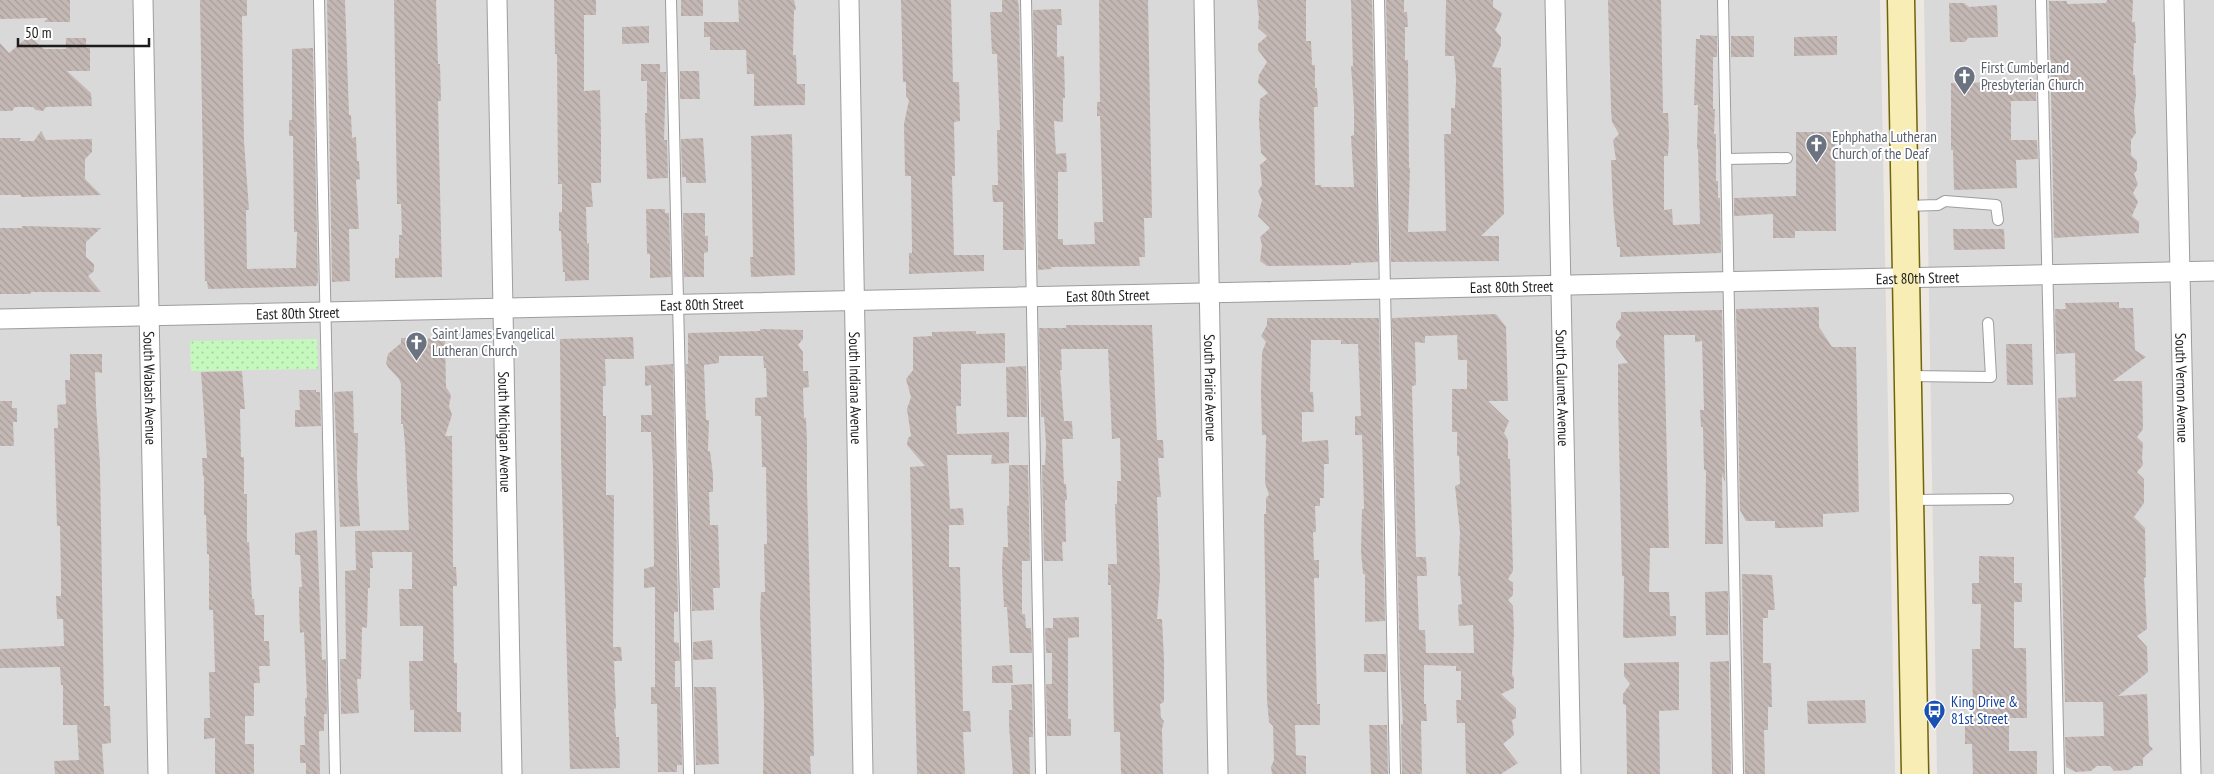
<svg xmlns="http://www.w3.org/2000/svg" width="2214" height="774" font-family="'PT Sans Narrow',sans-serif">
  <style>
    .residential { fill: #dad9d9 }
    .park { fill: url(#park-dots) }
    .building { fill: url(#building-back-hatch); fill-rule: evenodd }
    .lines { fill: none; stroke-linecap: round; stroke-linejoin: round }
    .lane-casing { stroke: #9d9d9d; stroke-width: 12 }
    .street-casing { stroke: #9d9d9d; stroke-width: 21 }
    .secondary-casing { stroke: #6f6407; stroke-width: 29 }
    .lane { stroke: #fff; stroke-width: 10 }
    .street { stroke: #fff; stroke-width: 19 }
    .secondary { stroke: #f8edb4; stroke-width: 26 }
    .labels { text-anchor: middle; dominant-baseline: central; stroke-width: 4; stroke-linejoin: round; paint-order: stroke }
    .worship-label { font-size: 15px; fill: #5b616d; stroke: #fff; text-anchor: start }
    .street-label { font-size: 15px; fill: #1c1c1c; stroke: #fff }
    .transit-label { font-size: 15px; fill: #164399; stroke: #fff; text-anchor: start }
  </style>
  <defs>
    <pattern id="park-dots" width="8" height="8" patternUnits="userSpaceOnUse" patternTransform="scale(1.25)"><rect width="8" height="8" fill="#c5f8bd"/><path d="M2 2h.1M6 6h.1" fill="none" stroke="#a9d4a2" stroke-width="1.8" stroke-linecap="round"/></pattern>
    <pattern id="building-back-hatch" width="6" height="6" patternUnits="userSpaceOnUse" patternTransform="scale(1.25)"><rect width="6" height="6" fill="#c4b8b5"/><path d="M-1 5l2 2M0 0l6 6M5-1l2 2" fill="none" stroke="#a89e9b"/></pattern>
  </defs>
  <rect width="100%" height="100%" fill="#ede7e1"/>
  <path class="residential" d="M0,0H1880L1895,774H0Z
    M1924,0H2214V774H1937Z"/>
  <path class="park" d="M317,339L318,369L191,371L190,341Z"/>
  <path class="building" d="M0,0H70V22H44L48,18L0,19Z
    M200,0H247V16H242L244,141L249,210H246L247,269L296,268L297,232H294L293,136H289V120H292V49L313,48L318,282L316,286L208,289L207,281H205Z
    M327,0H345L349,115H351L352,138L356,137L357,161H359L360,179L356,180L359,229H349L350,281L332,282Z
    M394,0H436L438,64H440L441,101H438L442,277L395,278V258H399V235H402L401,204H397Z
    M554,0H596V15H584V91L600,90L601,136V183H591L593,207H586L587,244L589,243V280L565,281V272H563L561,231H559V212H562V184H558L557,54H555Z
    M681,0H703V16H681Z
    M738,0H794L796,9L794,11L793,55H796L797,84H805V105L754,106V74H747L746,50H710V37H704V22H739Z
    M901,0H951L953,82H959L960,121L954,122L955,176H952L954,255H984V271L909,274V253H912L911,176H905L904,124L909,100L906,96V82H903Z
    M1002,0H1018L1019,10L1024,250H1003V202H993L992,185H998L997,130H1000L997,54H992L990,12H1002Z
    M1099,0H1148L1152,218H1144L1145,257H1139L1140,266L1051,267L1052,269L1038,270L1033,10L1061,9L1062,25H1057V57L1064,56L1065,98H1063V122L1054,121L1056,154L1066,153L1067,172H1058V239H1063V245L1095,244L1094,222H1103L1100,116H1097V102H1100Z
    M1257,0H1306V41H1311L1312,65H1315V88H1317L1318,107H1314L1315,185H1321V187H1354L1351,136L1354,135V108L1351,66H1353L1351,0H1372L1378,262L1351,263V265L1267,266L1260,261L1262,245L1260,237L1270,228L1258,216L1262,200L1258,191L1262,185L1260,165L1267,159L1261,153L1259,120L1260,99L1268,93L1258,83L1259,75L1267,62L1258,50V44L1267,36L1258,28L1259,17Z
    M1386,0H1404V12H1407L1408,27H1405V60H1408L1409,168H1410L1408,232L1446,231L1444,134H1451V108H1455L1456,79L1454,56H1445L1446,0H1493V7L1502,13L1500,20L1495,30L1501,37V45L1492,67L1501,68L1504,214L1481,236H1499V261L1391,262Z
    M1608,0H1661L1663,113H1668L1669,134L1668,156H1664V210L1672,209L1673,225L1700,224L1698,149H1697L1698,105H1694L1696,39H1700V35L1717,36V57H1713V109H1715L1714,134H1716V181H1718V198H1720L1721,253L1620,257V247H1617L1613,205L1611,160H1616L1613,140L1619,134L1612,122L1611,109Z
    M2107,0H2133L2132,22H2135L2136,43H2134L2133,75H2135L2136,96L2134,109L2136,133L2131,140V155L2137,161V170L2134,174L2138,184L2133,193L2138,202L2132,216L2139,222V233L2054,238L2049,1H2067V4L2106,3Z
    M1949,3H1964L1969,7L1997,5L1998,37L1968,38L1965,42H1950Z
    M649,26V43L622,44V27Z
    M29,36L44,49H66V38H86V48H90V71H67L91,93L92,106L46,107L43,111L36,110L33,107H15L12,111H0V43L9,53Z
    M1731,36H1754V57H1731Z
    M1837,36V55L1794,56V37Z
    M641,64H660V72H666L664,140H667L668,178L647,179L645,113H647V81H641Z
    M680,71H699L700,99H680Z
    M2006,82V86L2036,85V101H2011V140H2037L2038,159L2016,160L2017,188L1954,190L1953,150H1951V83Z
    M41,131L46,140L92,139V152L85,159V179L101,195L21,197V195H0V138H21L19,141H34Z
    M1796,132H1835L1836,231H1795V238H1773V214L1734,216V198L1796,196Z
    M792,134L795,275L751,277L750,257H753L751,136Z
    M703,138L706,183H686V177H682L681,139Z
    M646,209H665V213H669L671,277L650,278V254H647Z
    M683,213H705V236H708V252L704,253V277H684Z
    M22,226L101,228L86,242V257L94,264V271L88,276L101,292H31L30,294H0V228H22Z
    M1953,229H2004L2005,249L1954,250Z
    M2119,302V308H2133L2135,350L2146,357L2113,381H2142L2143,429L2137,437L2143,443L2142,458L2143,465L2137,472L2144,479V503L2134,517L2145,528L2146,577L2144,578L2147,629L2137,636L2147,647L2148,672L2118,696L2147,694L2149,745L2153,749L2143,758V766H2134L2130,770L2114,771L2110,766H2097L2091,771L2076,772L2066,767L2065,737L2104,736L2103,702H2065L2058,398L2076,397L2075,353L2056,354L2055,309H2066L2065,303Z
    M1819,307V327L1832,347H1856L1859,512L1823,514V527L1775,528V521H1746L1740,510L1736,309Z
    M1722,310L1725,482L1722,474L1723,544H1705L1706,470H1704L1703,427H1701L1700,410H1704L1702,341L1695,342V335H1664L1669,548H1650L1649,592H1669L1670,616H1676V636L1625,638L1623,637L1624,576H1622L1618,398V364L1628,363L1616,347V341L1621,335L1616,328V323L1621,318V312Z
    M1496,314L1506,327L1508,401H1488L1509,421L1504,433L1508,440V459H1510L1513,571L1508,579L1513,583V595L1508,600L1513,606L1514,634L1512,675L1514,678V688L1501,694L1516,708V718L1512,720L1514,735L1503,744L1518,763L1501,774H1466L1465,723H1457L1456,700H1461V671H1456V666L1424,665V704H1426L1427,721H1421L1422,774H1402L1401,724H1403L1400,671L1392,318ZM1457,335L1458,360H1467V389H1452V432H1457V456H1459L1460,484L1455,486L1460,532L1458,576H1460L1462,604L1458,605L1459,626L1473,625L1474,653H1426L1425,630H1419L1417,576H1427L1426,557H1416L1412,386L1416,385L1415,342L1425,343V336Z
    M1267,318H1379L1385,621L1365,622V574H1363L1361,551L1362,509H1364L1362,435H1355V416H1361L1358,344H1341V340H1311L1310,392H1313L1314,412H1302V442L1328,440L1329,464H1324V498H1320V506H1315L1316,532H1313L1314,560H1319V578H1314L1317,704H1320V725H1295L1296,755L1306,756V774H1272L1271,767L1274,760L1273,726L1269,722L1267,700L1264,514H1266V498L1269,495L1265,483L1266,435H1262L1261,392L1262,352L1266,342L1261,336L1267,325Z
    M1066,325H1152L1157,440H1163L1164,458H1158L1161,497H1157L1160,578L1157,619H1162L1164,659V702L1160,704L1161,718L1164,721L1162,729L1163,774H1121L1120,732H1114L1111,585H1108V564H1117L1115,504H1117V481H1121L1120,438L1112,439L1108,349H1061L1062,370H1060L1064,421H1072L1073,439H1062L1064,484H1066L1067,500H1065L1066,542H1062L1063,561H1044L1042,465H1045L1046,444L1044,417H1041L1039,328H1066Z
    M760,329L803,330V339L798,345L803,352V371H808L809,387L803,388L804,418H806L807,442V486L814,756H810L811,774H763L764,705L760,616L761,592H765L764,544H767L766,467H762L761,416H755V398L767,397L766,368H764L763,356H719V363L704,365L706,420H709L708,451H710L713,475V492H709L710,525H718L720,588H713L714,610L692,611L686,364H688V333L760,331Z
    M976,331V334L1005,333V363L961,364V406H956L957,434L1009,432V463L991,464L992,455H947L950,509L963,508L964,525H949V567H960L963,711H970L971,732H963L965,774H917L910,467L925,466L907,445L908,438L911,436L907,409L911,397L906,379L913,370V337L932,336V332Z
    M445,337L446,387L451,395L449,406L452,415L445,436H452L453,567H456L457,586H453L454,663H457V712H461V732H414V710H410L409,661H423V626H400L399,589H412V552H372L373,568H370V588H368L367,628L362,627L361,679H357L359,713L341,714L340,659H346L345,571L356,570L355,531L409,530L405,444L403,424H401V384L399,379L388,367L386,363L388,354L401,343V338H416V340Z
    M633,337L634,359H605L606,386H603V416H606V495H614L613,647H621L622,661H614L616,709H614L616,737H619L620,768L570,769L561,456L560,339Z
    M2006,344H2032L2033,385H2007Z
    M70,354H102V373L95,372L96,405L100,464L104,706H110L111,743L102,744L104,774H55L54,761L79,760L77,725H63V685H61L60,667L0,668V649L64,646L63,619H57L56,596H61V579L60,526H57L54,428H58L57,405L66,404L65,380H70Z
    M673,364L678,612H674V642L679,643L680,661H675V687H680L682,765H677V772H658L657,704H651V687H655V587L644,588V569L654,566L653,468L651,432H641V415H652L651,385L645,386V366Z
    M1026,366L1027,417H1007L1006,367Z
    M242,371L245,409H240L241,457H244V494H247V542H249L252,599H254L255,615H264V641H269L270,666H259L260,683H254V716H245V744H254V774H215V738L204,739V718H210L209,672H215L213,610H209V554H207L206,515H204V476H203L202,458H207L201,372Z
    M299,390H316V392H320L321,426L295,427V410H300Z
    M353,391L354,433H358L357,476L360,526L340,527L334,392Z
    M0,401H12V408H17V422H13L14,446H0Z
    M1009,465H1028L1030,561H1022V614H1025L1026,628H1031L1032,653H1010L1007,607H1004L1002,569L1003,547H1008L1007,506H1009Z
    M317,530L322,660L326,659L327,714H324V731H319L320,774H306V763H300V745H305L304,716L306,717L305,698H307L304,632L300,633L299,603V587H302L300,555H295V533Z
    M1979,556L2014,557V583H2022V602H2014V648H2026L2027,718H2009V751H2037V774H1973L1972,744H1965V724H1973L1972,649H1980L1981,604H1972V583H1979Z
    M1742,574L1772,575L1775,610H1768V618H1763V663H1771L1772,707H1768V730H1764L1765,774H1745Z
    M1728,591V635H1706L1705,592Z
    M1079,617V637L1068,638V719H1071V736H1047L1046,684H1052V653H1046L1045,628H1053V618Z
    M712,640L713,659L693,660V642Z
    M1364,654H1386V672H1364Z
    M1729,661L1731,774H1712L1710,662Z
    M1679,662V710L1659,711L1660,774H1627L1626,705L1623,704V694L1630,684L1624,676V663Z
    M1012,665L1013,683H992V666Z
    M1032,684L1033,737H1029L1030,774H1013L1009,726V710H1012L1011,685Z
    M694,687H716L719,764L696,765Z
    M1865,700L1866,723L1808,724L1807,701Z
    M1369,725H1387L1388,774H1371Z"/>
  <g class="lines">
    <defs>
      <path id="lane" d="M319,0L335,774
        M671,0L689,774
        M1026,0L1041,774
        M1379,0L1395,774
        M1723,0L1738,774
        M2041,0L2059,774
        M1726,159L1787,158
        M1905,206L1938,205L1945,201L1996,205L1998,220
        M1909,376L1991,377L1988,323
        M1911,500L2008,499"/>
      <g id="street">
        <path id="s1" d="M143,0L158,774"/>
        <path id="s2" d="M497,0L512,774"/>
        <path id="s3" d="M849,0L863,774"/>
        <path id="s4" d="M1204,0L1218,774"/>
        <path id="s5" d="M1555,0L1571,774"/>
        <path id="s6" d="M2174,0L2191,774"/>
        <path id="s7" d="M0,319L2214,271"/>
      </g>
      <path id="secondary" d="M1901,0L1915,774"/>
    </defs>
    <use href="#lane" class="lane-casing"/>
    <use href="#street" class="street-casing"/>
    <use href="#secondary" class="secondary-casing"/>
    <use href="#lane" class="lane"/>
    <use href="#street" class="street"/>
    <use href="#secondary" class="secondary"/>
  </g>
  <defs>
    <symbol id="church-pin" viewBox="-11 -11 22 30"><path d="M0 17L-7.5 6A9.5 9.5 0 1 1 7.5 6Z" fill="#6b7280" stroke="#fff"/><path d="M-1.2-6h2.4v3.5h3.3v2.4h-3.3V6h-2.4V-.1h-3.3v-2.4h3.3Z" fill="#fff"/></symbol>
    <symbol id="bus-pin" viewBox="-11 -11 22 30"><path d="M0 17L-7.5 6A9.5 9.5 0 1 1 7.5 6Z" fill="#1a4fb4" stroke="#fff"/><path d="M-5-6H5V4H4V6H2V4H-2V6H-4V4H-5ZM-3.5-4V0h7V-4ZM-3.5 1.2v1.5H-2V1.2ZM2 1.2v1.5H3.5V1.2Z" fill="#fff"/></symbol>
  </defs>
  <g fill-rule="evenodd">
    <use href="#church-pin" x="1952" y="64" width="25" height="34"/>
    <use href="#church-pin" x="1804" y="132" width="25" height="34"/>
    <use href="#church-pin" x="404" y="330" width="25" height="34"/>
    <use href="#bus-pin" x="1922" y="698" width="25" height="34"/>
  </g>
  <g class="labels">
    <g class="worship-label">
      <text x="1981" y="67">First Cumberland<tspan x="1981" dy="17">Presbyterian Church</tspan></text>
      <text x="1832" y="136">Ephphatha Lutheran<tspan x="1832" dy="17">Church of the Deaf</tspan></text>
      <text x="432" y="333">Saint James Evangelical<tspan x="432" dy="17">Lutheran Church</tspan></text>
    </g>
    <g class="street-label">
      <text stroke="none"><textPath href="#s7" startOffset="1918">East 80th Street</textPath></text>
      <text stroke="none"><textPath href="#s7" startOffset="1512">East 80th Street</textPath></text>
      <text stroke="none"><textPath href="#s7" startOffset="1108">East 80th Street</textPath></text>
      <text stroke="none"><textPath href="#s7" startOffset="702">East 80th Street</textPath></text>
      <text stroke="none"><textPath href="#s7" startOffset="298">East 80th Street</textPath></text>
      <text stroke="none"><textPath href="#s1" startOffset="388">South Wabash Avenue</textPath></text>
      <text stroke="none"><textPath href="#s3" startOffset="388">South Indiana Avenue</textPath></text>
      <text stroke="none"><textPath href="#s4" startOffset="388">South Prairie Avenue</textPath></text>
      <text stroke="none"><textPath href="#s5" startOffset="388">South Calumet Avenue</textPath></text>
      <text stroke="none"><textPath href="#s6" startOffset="388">South Vernon Avenue</textPath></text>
      <text stroke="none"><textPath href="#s2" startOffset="432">South Michigan Avenue</textPath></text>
    </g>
    <g class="transit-label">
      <text x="1951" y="701">King Drive &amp;<tspan x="1951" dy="17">81st Street</tspan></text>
    </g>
  </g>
  <path d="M18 38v8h131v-8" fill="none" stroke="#1c1c1c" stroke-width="2.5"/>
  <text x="25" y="38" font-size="15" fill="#1c1c1c" stroke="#ffffff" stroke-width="4" paint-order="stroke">50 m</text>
</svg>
